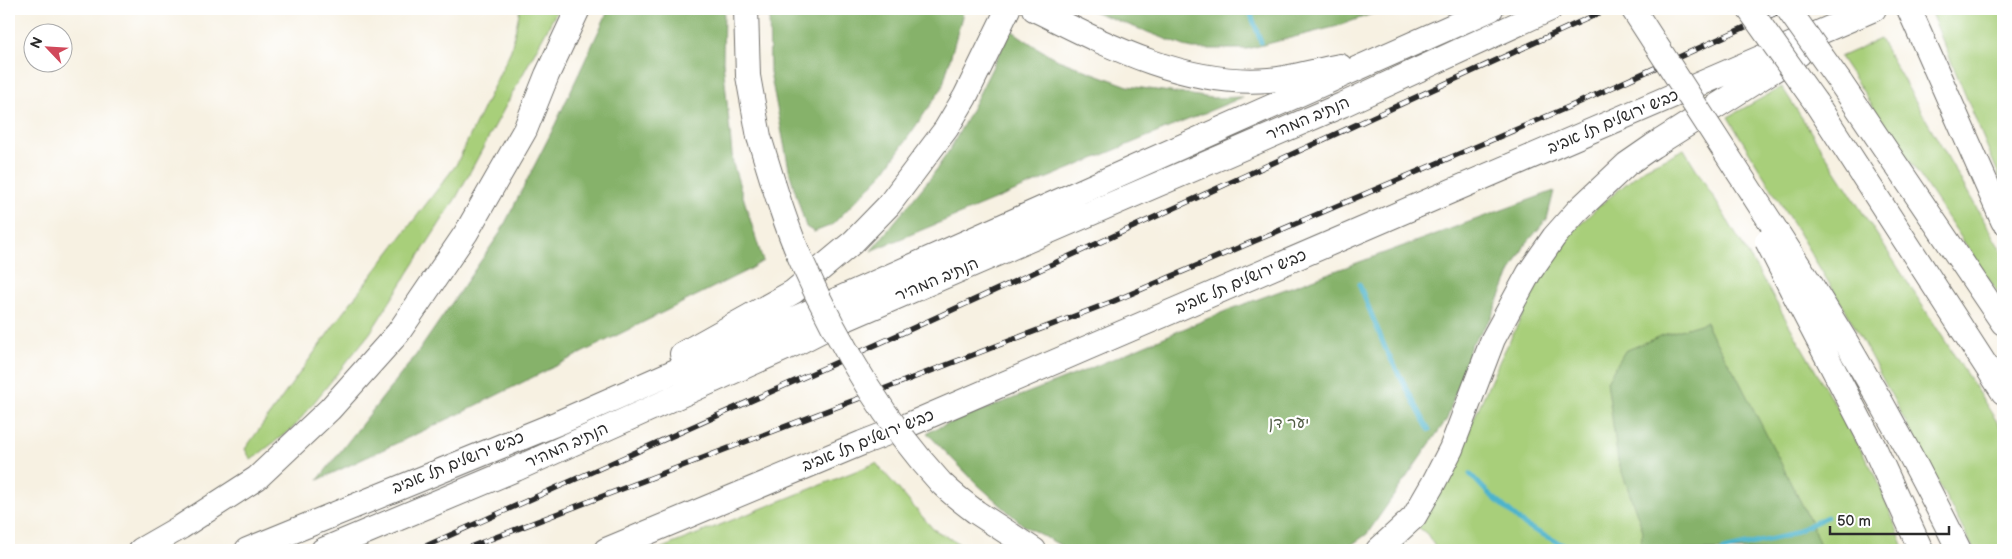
<svg xmlns="http://www.w3.org/2000/svg" width="2012" height="559" font-family="'Balsamiq Sans','Playpen Sans Hebrew',sans-serif">
  <style>
    .green { fill: #a8cf7a; stroke: #6a7d52 }
    .forest { fill: #86b26a; stroke: #586e4a }
    .lines { fill: none; stroke-linecap: round; stroke-linejoin: round }
    .stream { stroke: #4db4cb; stroke-width: 5 }
    .highway-casing { stroke: #72706b; stroke-width: 26 }
    .highway { stroke: #fff; stroke-width: 24 }
    .rail-casing { stroke: #2b2b2b; stroke-width: 5.5 }
    .rail { stroke: #fff; stroke-width: 4; stroke-dasharray: 11; stroke-linecap: butt }
    .highway-bridge-casing { stroke: #72706b; stroke-width: 26; stroke-linecap: butt }
    .highway-bridge { stroke: #fff; stroke-width: 24 }
    .labels { text-anchor: middle; dominant-baseline: central; stroke-width: 4.5; stroke-linejoin: round; paint-order: stroke }
    .street-label { font-size: 16px; fill: #2b2b2b; stroke: #fff }
    .park-label { font-size: 16px; fill: #505c43; stroke: #fff }
  </style>
  <rect width="100%" height="100%" fill="#fff"/>
  <filter id="ink" filterUnits="userSpaceOnUse"><feTurbulence type="fractalNoise" baseFrequency=".02" numOctaves="2"/><feDisplacementMap in="SourceGraphic" scale="10" xChannelSelector="R" yChannelSelector="G"/><feConvolveMatrix kernelMatrix="1 2 1 2 8 2 1 2 1" color-interpolation-filters="sRGB"/></filter>
  <filter id="wash" filterUnits="userSpaceOnUse"><feTurbulence type="fractalNoise" baseFrequency=".0096" numOctaves="4" result="noise"/><feDisplacementMap in="SourceGraphic" scale="20" xChannelSelector="R" yChannelSelector="G"/><feGaussianBlur stdDeviation="1.12" result="paint"/><feColorMatrix in="noise" values="0 0 0 0 0 0 0 0 0 0 0 0 0 0 0 0 0 1.4 0 .05"/><feComposite in="paint" operator="in"/></filter>
  <g filter="url(#wash)">
    <rect width="100%" height="100%" fill="#f7f1e2"/>
    <path class="green" d="M520,9H558L456,198L370,333L294,427L251,460L245,449L342,314L456,165L511,50Z
      M1940,9H2003V185L1931,13Z
      M1880,39L2003,254V300L1840,57Z
      M1782,87L2003,431V550H1974L1849,316L1728,117Z
      M1684,149L1757,269L1876,476L1905,550H1437L1427,534L1418,527L1446,481L1500,360L1542,276L1569,235L1598,207L1645,168Z
      M876,463L933,529L963,546L952,550H657Z"/>
    <path class="forest" d="M609,9H724L723,61L733,164L763,261L748,270L461,413L318,480L416,355L500,233L552,131Z
      M769,9H964L942,88L884,172L832,225L814,232L806,227L790,174L770,72Z
      M1087,9H1386L1338,26L1247,49H1192Z
      M1011,30L1036,47L1058,60L1128,86L1212,98L1243,97L871,251L932,176L950,149L967,118Z
      M1554,191L1547,219L1525,245L1510,273L1491,318L1471,345L1447,419L1367,534L1344,550H1069L1023,525L977,484L927,433L937,428L1084,371L1228,310Z
      M1707,322L1708,329L1735,373L1810,520L1820,545L1797,550H1639L1643,531L1618,461L1607,381L1625,351L1663,335Z"/>
    <g class="lines">
      <path class="stream" d="M1249,9L1261,42
        M1359,284L1386,350L1429,430
        M1470,474L1486,491L1526,526L1573,550
        M1723,550L1786,536L1827,517"/>
    </g>
  </g>
  <g filter="url(#ink)">
    <g class="lines">
      <defs>
        <path id="highway" d="M746,9L748,76L759,137
          M1034,9C1106,45 1186,87 1269,80C1293,78 1317,70 1340,66
          M1909,9L2003,221
          M1840,82L2003,323
          M1816,103L2003,392
          M1810,283C1864,369 1914,458 1959,550
          M1792,290L1875,449L1921,550
          M682,354L793,292L853,242L888,206L946,129L965,97L1008,9
          M976,512L1034,550
          M141,550L181,527L257,478L330,409L398,333L466,233L525,130L547,75L578,9
          M247,550L558,423L753,337L1491,9
          M323,550L516,469L797,343L834,324L1342,105L1550,9
          M606,550L862,443L908,425L1874,9
          M1378,550L1414,517L1433,484L1451,449L1493,339L1529,273L1554,237L1577,211L1627,164L1653,146L1799,54"/>
      </defs>
      <use href="#highway" class="highway-casing"/>
      <use href="#highway" class="highway"/>
      <defs>
        <path id="rail" d="M417,550L900,334L1608,9
          M462,550L1114,301L1571,106L1785,9"/>
      </defs>
      <use href="#rail" class="rail-casing"/>
      <use href="#rail" class="rail"/>
      <defs>
        <path id="highway-bridge" d="M1633,9L1810,283
          M1749,9L1816,103
          M1788,9L1840,82
          M759,137C772,179 784,222 802,262C837,341 882,419 941,483C951,493 964,503 976,512
          M1767,241L1792,290"/>
      </defs>
      <use href="#highway-bridge" class="highway-bridge-casing"/>
      <use href="#highway-bridge" class="highway-bridge"/>
    </g>
  </g>
  <g class="labels">
    <g class="street-label">
      <text transform="translate(1308 119) rotate(-23)">הנתיב המהיר</text>
      <text transform="translate(1613 122) rotate(-23)">כביש ירושלים תל אביב</text>
      <text transform="translate(937 280) rotate(-23)">הנתיב המהיר</text>
      <text transform="translate(1241 282) rotate(-23)">כביש ירושלים תל אביב</text>
      <text transform="translate(868 441) rotate(-22)">כביש ירושלים תל אביב</text>
      <text transform="translate(567 446) rotate(-24)">הנתיב המהיר</text>
      <text transform="translate(458 463) rotate(-22)">כביש ירושלים תל אביב</text>
    </g>
    <g class="park-label">
      <text x="1289" y="423">יער דן</text>
    </g>
  </g>
  <rect width="2012" height="559" fill="none" stroke="#fff" stroke-width="30"/>
  <g transform="translate(48 48) rotate(295)"><circle r="24" fill="#ffffff" stroke="#aaaaaa"/>
  <path d="M0-4L9 19L0 12L-9 19Z" fill="#d1495b"/>
  <text y="-8" font-size="14" font-weight="bold" text-anchor="middle" fill="#2b2b2b">N</text>
  </g>
  <path d="M1830 526v8h119v-8" fill="none" stroke="#2b2b2b" stroke-width="2.5"/>
  <text x="1837" y="526" font-size="15" fill="#2b2b2b" stroke="#ffffff" stroke-width="4" paint-order="stroke">50 m</text>
</svg>
